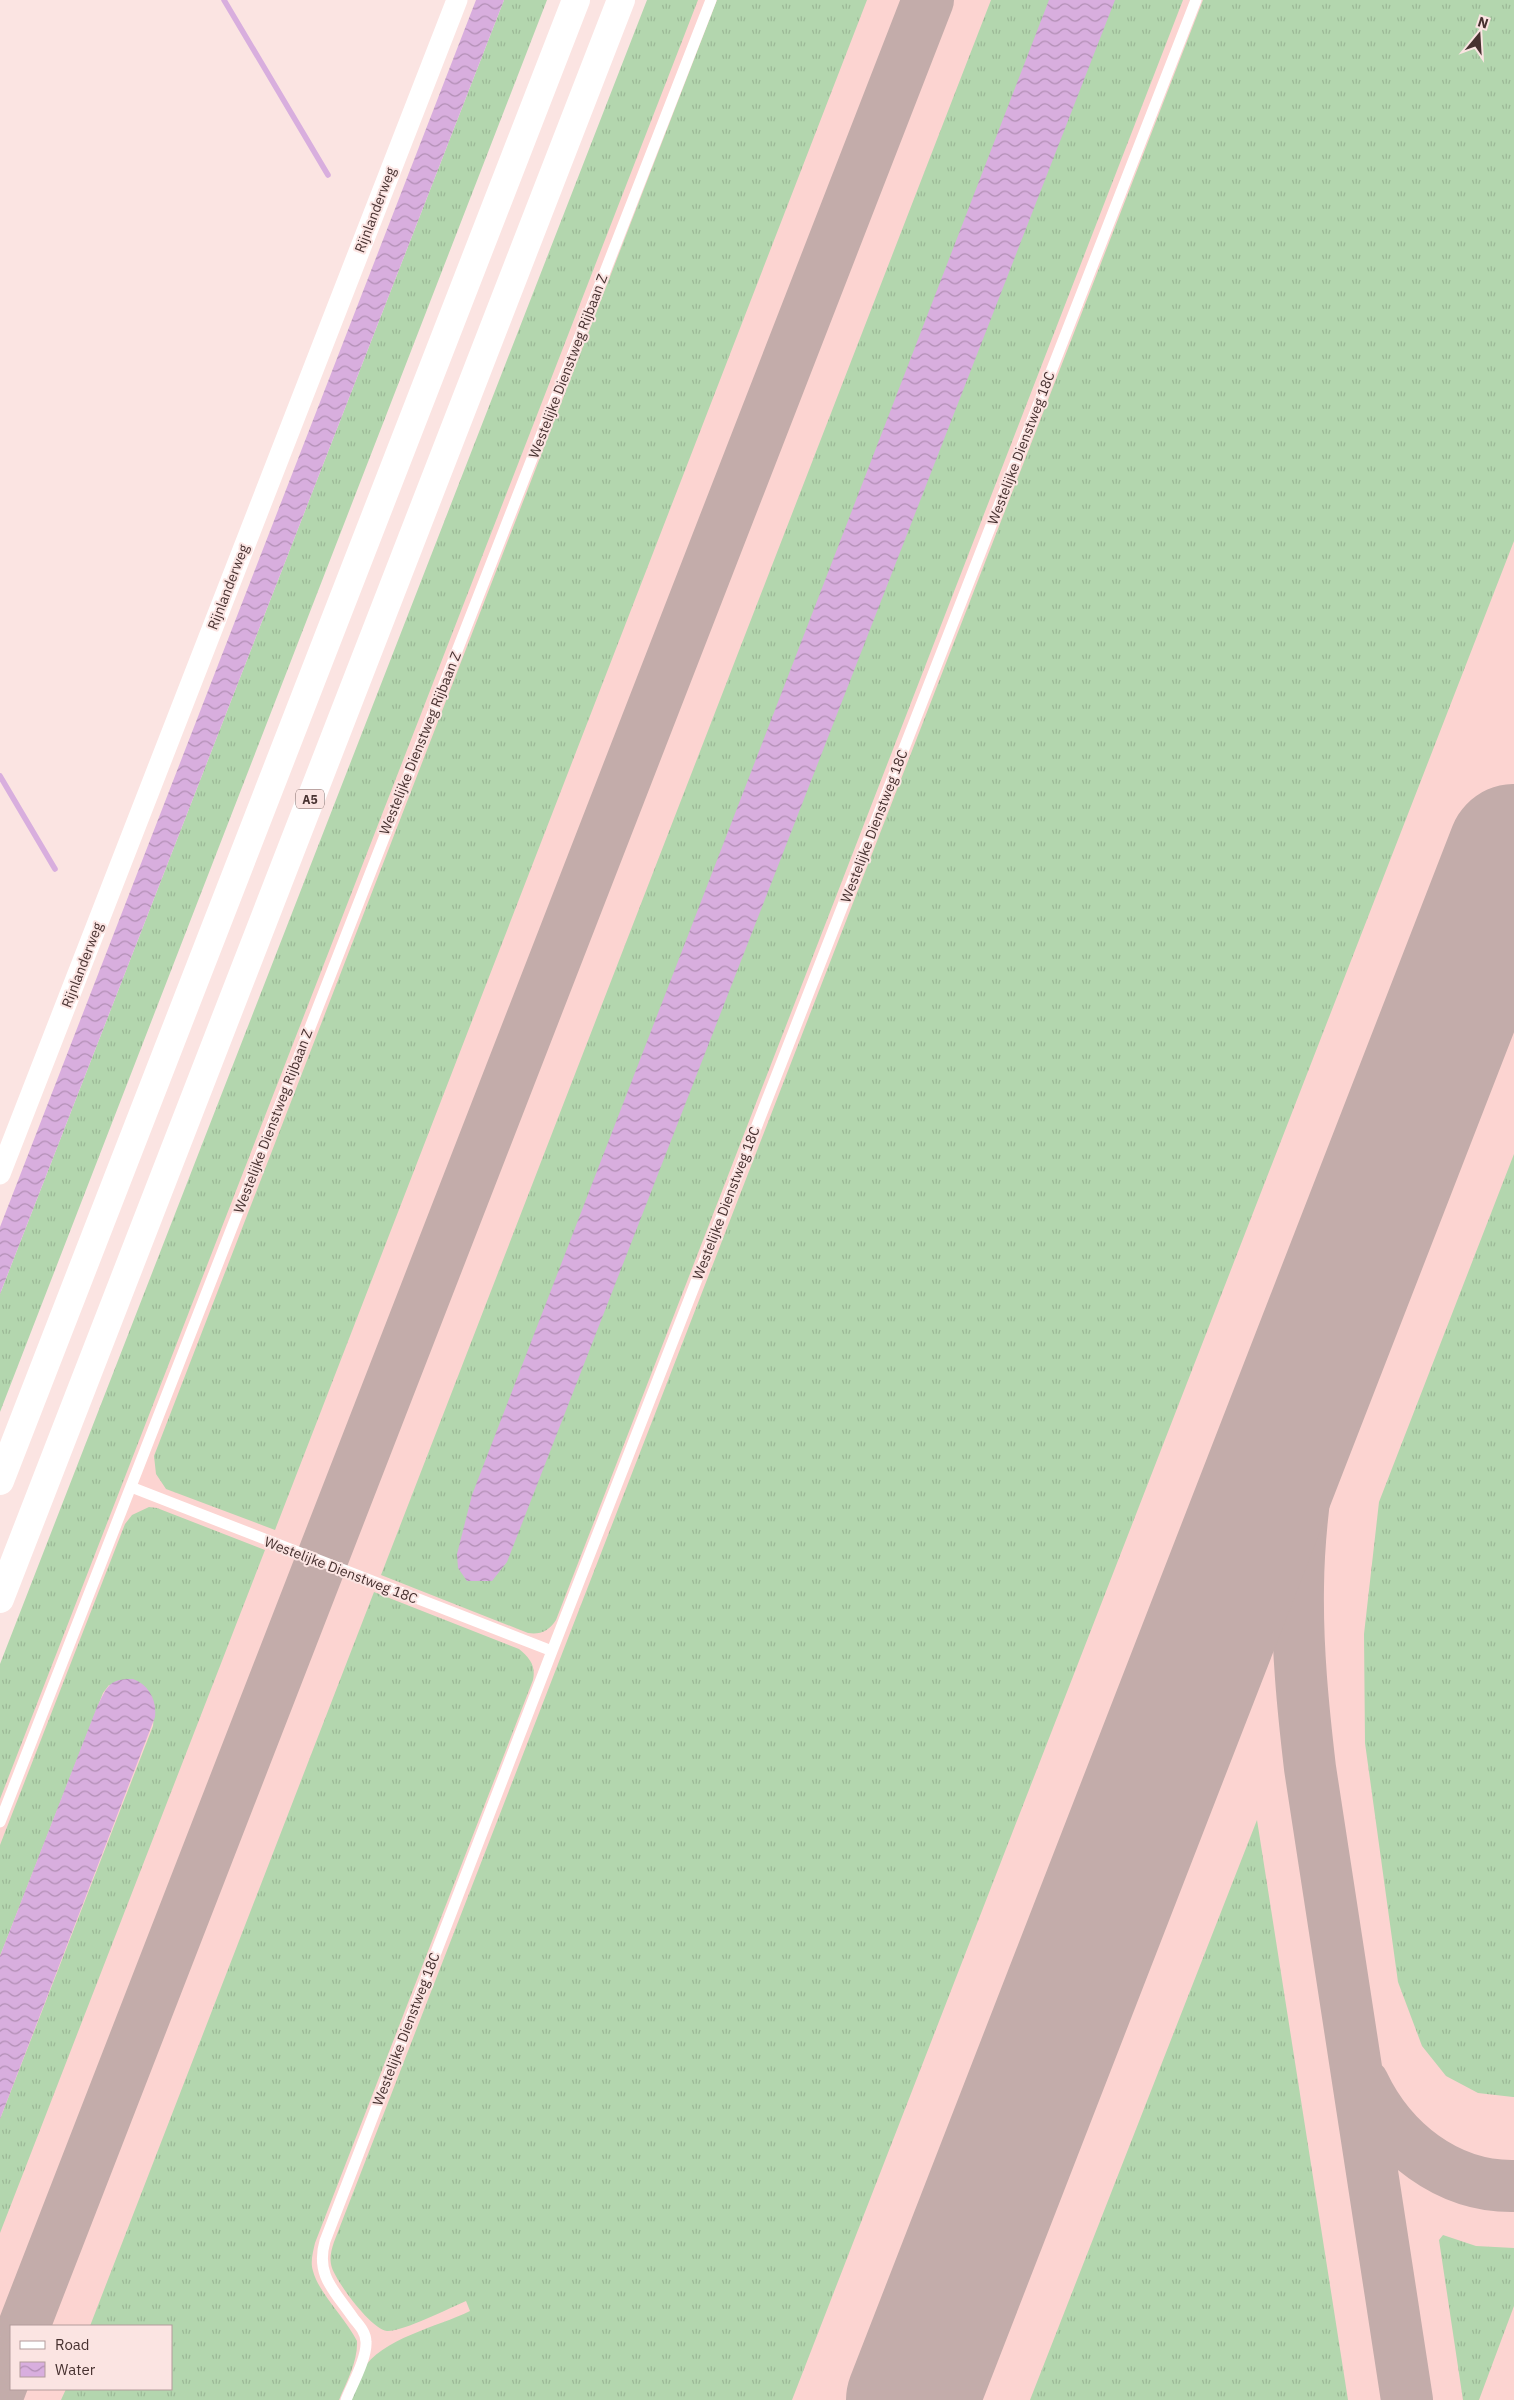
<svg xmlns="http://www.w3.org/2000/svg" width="1514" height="2400" font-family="'IBM Plex Sans',sans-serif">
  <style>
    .built { fill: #fcd4d1; fill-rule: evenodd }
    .grass { fill: url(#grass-tufts) }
    .water { fill: url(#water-waves) }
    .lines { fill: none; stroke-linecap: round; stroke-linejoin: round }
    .stream { stroke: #d8aede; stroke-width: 5.5 }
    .taxiway { stroke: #c3acaa; stroke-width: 52 }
    .runway { stroke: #c3acaa; stroke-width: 132 }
    .lane { stroke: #fff; stroke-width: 11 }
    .street { stroke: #fff; stroke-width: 21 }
    .highway { stroke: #fff; stroke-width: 28 }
    .labels { text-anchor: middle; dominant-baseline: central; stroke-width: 4; stroke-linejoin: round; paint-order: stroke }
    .shield { fill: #fbe4e2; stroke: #7d6765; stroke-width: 1 }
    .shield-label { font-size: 12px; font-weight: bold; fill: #473130 }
    .street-label { font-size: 14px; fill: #473130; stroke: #fbe4e2 }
  </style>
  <defs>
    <pattern id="grass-tufts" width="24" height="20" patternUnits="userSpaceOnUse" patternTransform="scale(1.25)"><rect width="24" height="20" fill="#b3d6ae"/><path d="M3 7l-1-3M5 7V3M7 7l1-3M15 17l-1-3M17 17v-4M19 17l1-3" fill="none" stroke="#9bb896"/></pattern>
    <pattern id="water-waves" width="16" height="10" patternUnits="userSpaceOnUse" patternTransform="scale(1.25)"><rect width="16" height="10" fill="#d8aede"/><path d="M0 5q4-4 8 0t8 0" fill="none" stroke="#b18eb4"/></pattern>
  </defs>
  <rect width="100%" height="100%" fill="#fbe4e2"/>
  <path class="built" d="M693,0H1514V2400H0V1787ZM11,2326H171V2389H11Z"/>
  <path class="grass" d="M504,0H547L0,1412V1294Z
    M647,0H698L0,1799V1664Z
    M717,0H867L275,1530L166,1489L156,1474L154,1456Z
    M991,0H1183L556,1620C549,1631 540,1635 528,1633L381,1575Z
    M1203,0H1514V541L792,2400H351C354,2391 357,2380 362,2371C381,2338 438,2327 470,2311L466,2301C450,2308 402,2332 387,2331C371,2329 338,2284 332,2268C329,2259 331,2251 334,2242Z
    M1514,1154V2097H1513L1478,2093L1446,2076L1422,2046L1398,1982L1365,1743L1364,1634L1379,1502Z
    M149,1507L157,1508L265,1550L0,2233V2119L153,1726L155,1706L109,1685L103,1693L0,1956V1845L125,1524L132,1515Z
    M374,1592L519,1649C530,1658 536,1666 533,1680L315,2243C313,2252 310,2262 313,2271C318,2292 346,2319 357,2341C358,2361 347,2381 339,2400H61L66,2389H171V2326H90Z
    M1257,1820L1348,2400H1030Z
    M1443,2235L1476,2246L1514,2248V2306L1479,2400H1463L1439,2240Z"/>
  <path class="water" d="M476,0H504L0,1294V1227Z
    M1049,0H1115L507,1562L492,1581H467L458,1568L457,1554L472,1495Z
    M133,1679C149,1685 157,1700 155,1717L0,2119V1956L97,1707C107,1687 109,1678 133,1679Z"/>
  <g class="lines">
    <path class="stream" d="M224,0L328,175
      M0,776L55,869"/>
    <path class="taxiway" d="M1350,1271C1326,1375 1299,1480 1298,1587C1297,1648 1303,1708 1310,1768L1407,2400
      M1363,2083C1391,2142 1447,2187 1514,2186
      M24,2326L928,0
      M0,2389L11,2360"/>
    <path class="runway" d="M912,2400L1514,850"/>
    <path class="lane" d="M131,1487L552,1651L1196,0
      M0,1822L711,0
      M346,2400C352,2385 367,2358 366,2342C366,2333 360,2326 354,2319C335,2291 315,2276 325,2241L552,1651"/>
    <path class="street" d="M0,1174L457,0"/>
    <path class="highway" d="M0,1481L576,0
      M0,1599L621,0"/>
  </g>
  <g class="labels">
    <rect class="shield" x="296" y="789.5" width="28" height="19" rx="4"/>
    <g class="shield-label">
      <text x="310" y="799">A5</text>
    </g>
    <g class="street-label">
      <text transform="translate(375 210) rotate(-69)">Rijnlanderweg</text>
      <text transform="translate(568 366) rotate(-69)">Westelijke Dienstweg Rijbaan Z</text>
      <text transform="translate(1021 448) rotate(-69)">Westelijke Dienstweg 18C</text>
      <text transform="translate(228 587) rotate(-69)">Rijnlanderweg</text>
      <text transform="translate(420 743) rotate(-68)">Westelijke Dienstweg Rijbaan Z</text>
      <text transform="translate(874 826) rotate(-69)">Westelijke Dienstweg 18C</text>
      <text transform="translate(82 965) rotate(-69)">Rijnlanderweg</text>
      <text transform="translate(273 1121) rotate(-69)">Westelijke Dienstweg Rijbaan Z</text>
      <text transform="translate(726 1203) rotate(-69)">Westelijke Dienstweg 18C</text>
      <text transform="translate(341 1570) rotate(21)">Westelijke Dienstweg 18C</text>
      <text transform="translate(406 2029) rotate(-69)">Westelijke Dienstweg 18C</text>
    </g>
  </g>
  <rect x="10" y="2325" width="162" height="65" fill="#fbe4e2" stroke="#b39c9b"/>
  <rect x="20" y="2341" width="25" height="8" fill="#ffffff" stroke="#b39c9b"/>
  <text x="55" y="2350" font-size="15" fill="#473130">Road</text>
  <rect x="20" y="2362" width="25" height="15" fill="url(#water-waves)" stroke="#b39c9b"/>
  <text x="55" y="2375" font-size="15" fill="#473130">Water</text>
  <g transform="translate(1479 35) rotate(18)" stroke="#fbe4e2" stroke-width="4" paint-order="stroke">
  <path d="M0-4L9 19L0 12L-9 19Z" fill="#473130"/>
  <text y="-8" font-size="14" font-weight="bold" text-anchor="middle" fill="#473130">N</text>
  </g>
</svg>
